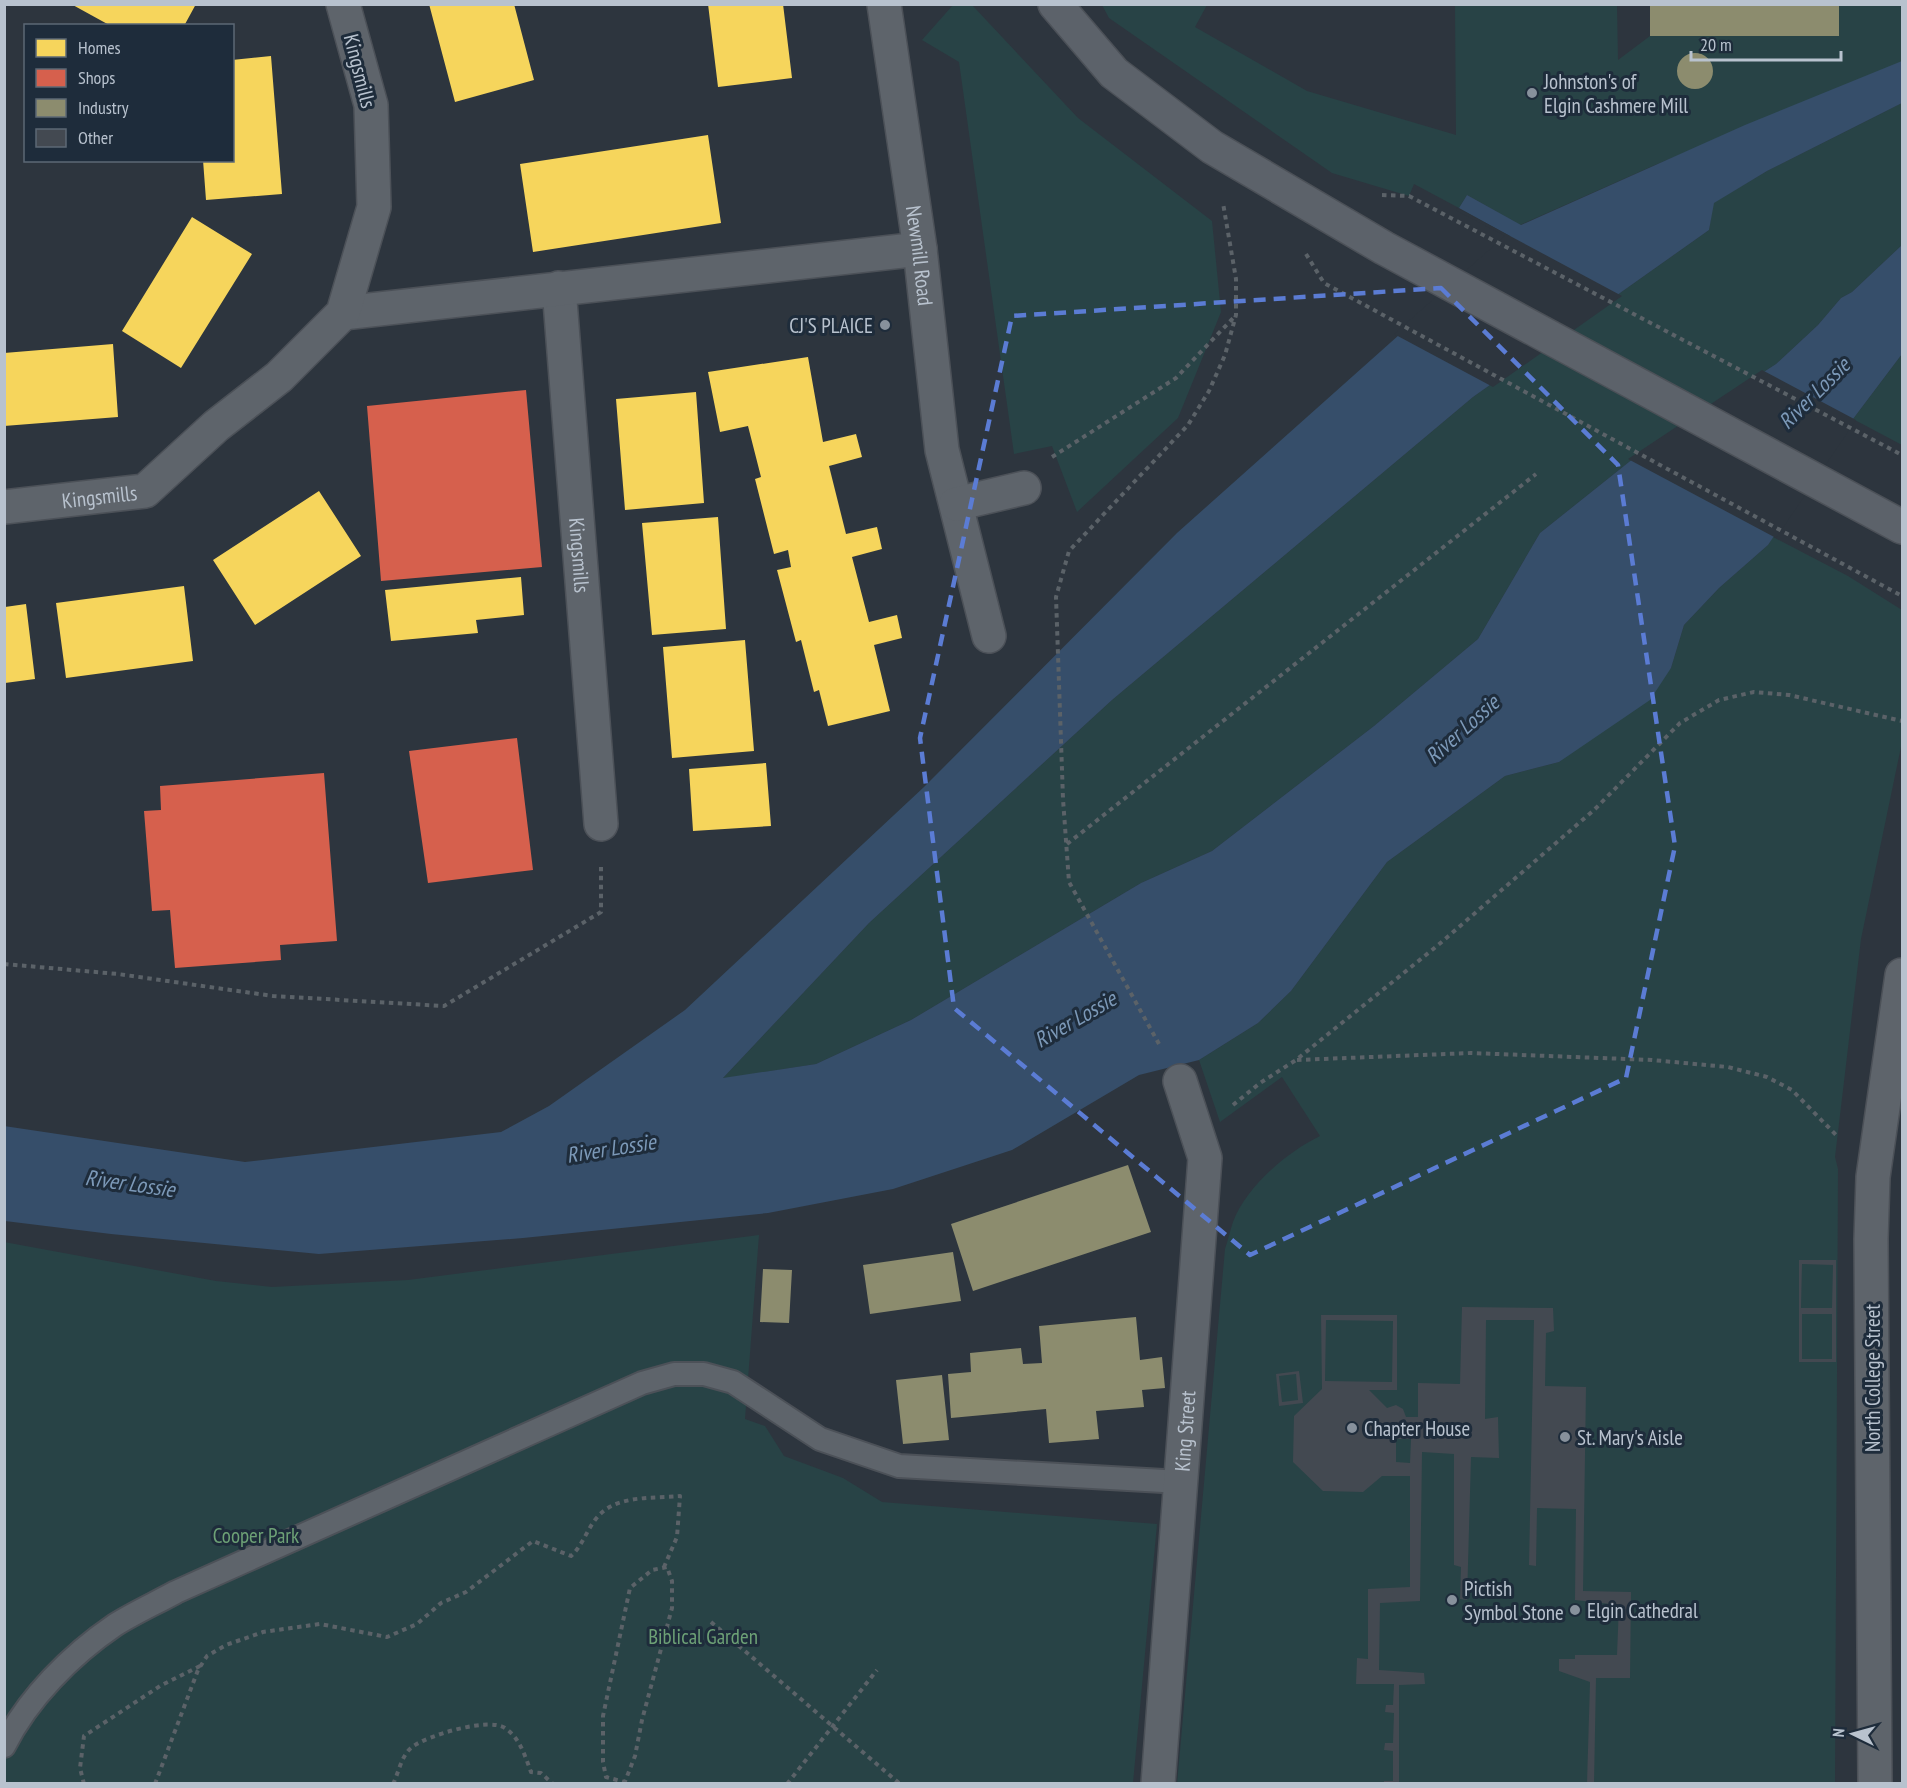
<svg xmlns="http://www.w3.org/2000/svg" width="1907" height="1788" font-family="'PT Sans Narrow',sans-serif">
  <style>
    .green { fill: #284346 }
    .water { fill: #364e6a }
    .pier { fill: #2d353e }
    .homes { fill: #f6d55c }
    .shops { fill: #d6604d }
    .industry { fill: #8c8c6e }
    .building { fill: #434951; fill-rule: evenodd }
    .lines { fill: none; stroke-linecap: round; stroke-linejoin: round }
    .lane-casing { stroke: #4c5158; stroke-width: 26 }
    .street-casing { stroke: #4c5158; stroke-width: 36 }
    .secondary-casing { stroke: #4c5158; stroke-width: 36 }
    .path { stroke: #5b6268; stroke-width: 4; stroke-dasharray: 4.5 4.5; stroke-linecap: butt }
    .lane { stroke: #5e646b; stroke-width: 22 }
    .street { stroke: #5e646b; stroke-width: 33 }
    .secondary { stroke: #5c626a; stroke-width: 33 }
    .marked { fill: none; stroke: #5b7cd4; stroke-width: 4.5; stroke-dasharray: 12 8; stroke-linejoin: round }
    .poi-dot { fill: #87919c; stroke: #1e2c3b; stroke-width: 2 }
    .labels { text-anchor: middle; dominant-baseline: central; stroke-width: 6; stroke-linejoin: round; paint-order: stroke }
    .street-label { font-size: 21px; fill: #b8c2ce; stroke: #1e2c3b }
    .poi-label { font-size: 21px; fill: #b8c2ce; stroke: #1e2c3b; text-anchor: start }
    .park-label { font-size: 21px; fill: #6da176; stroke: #1e2c3b }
    .water-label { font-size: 22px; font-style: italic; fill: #7c99b8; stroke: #1e2c3b }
  </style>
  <rect width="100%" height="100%" fill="#2d353e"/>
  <path class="green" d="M953,5H972L1078,118L1212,221L1221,312L1178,418L1077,512L1052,446L1014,454L959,62L922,40Z
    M1102,5H1207L1195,27L1307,91L1456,135L1455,5H1617L1618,60L1650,36H1838L1839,5H1902V62L1655,165L1520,225L1467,195L1459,208L1414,184L1409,196L1332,173L1109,18Z
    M1902,103V245L1852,292L1841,298L1818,325L1776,364L1649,446L1540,533L1478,639L1374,726L1212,851L1141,883L911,1020L816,1064L722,1079L869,923L1112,700L1473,397L1709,230L1713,203L1767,171Z
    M1902,354V445L1853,419Z
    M1773,537L1848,576L1902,610V742L1861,939L1835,1157L1838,1169L1835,1783L1177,1784L1225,1249C1228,1240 1230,1231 1233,1222C1246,1187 1287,1152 1320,1136L1282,1077L1220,1122L1199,1060L1258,1023L1291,991L1387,862L1505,776L1559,762L1671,668L1684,625L1719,588L1768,545Z
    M759,1235L745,1419L765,1426L784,1456L843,1478L882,1502L1157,1524L1133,1783H5L4,1242L216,1281L272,1287L408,1280Z"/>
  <path class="water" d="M1902,61V103L1767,171L1714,203L1709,230L1473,397L1112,700L869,923L723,1078L816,1064L911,1020L1141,883L1212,851L1374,726L1478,639L1540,533L1649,446L1776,364L1818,325L1841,298L1852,292L1902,245V354L1853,419L1768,545L1719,588L1684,625L1671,668L1650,700L1559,762L1505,776L1387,862L1291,991L1258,1023L1199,1060L1139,1075L1012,1150L893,1189L768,1213L523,1238L319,1254L111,1234L5,1221L4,1126L245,1162L501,1132L549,1106L685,1010L924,787L1177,533L1510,236L1459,208L1467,195L1521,225L1745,125Z"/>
  <path class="pier" d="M1456,207L1622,296L1493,387L1394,334L1505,236L1457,211Z
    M1762,370L1856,420L1776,538L1628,459Z"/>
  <path class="homes" d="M71,4H196L184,26H111Z
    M429,4H514L534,80L455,102Z
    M708,4H783L792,78L718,87Z
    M271,56L282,194L206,200L203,160H232V60Z
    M708,135L721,223L533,252L520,164Z
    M192,217L252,254L181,368L122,331Z
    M113,344L118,417L4,426V353Z
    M808,357L823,442L856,434L862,457L829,466L846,534L877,527L882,549L852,557L869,622L897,615L902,638L874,645L890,711L828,726L819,690L814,692L801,640L796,642L777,570L791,567L788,550L774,554L755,479L761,477L748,426L720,432L708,372Z
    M696,392L704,503L625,510L616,399Z
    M319,491L361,556L255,625L213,560Z
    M718,517L726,629L652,635L642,523Z
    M521,577L524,615L476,620L478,633L391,641L385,590Z
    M184,586L193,661L66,678L56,603Z
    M26,604L35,679L5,683V607Z
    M745,640L754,751L672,758L663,647Z
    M766,763L771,826L693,831L689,769Z"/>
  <path class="shops" d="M526,390L542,567L381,581L367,406Z
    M517,738L533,870L428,883L409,751Z
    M324,773L337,941L280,945L281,960L175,968L170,910L152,911L144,811L161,810L160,786Z"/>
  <path class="industry" d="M1650,4H1839V36H1650Z
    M1677 71a18 18 0 1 1 36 0a18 18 0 1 1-36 0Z
    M1128,1165L1151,1232L973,1291L951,1224Z
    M953,1252L961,1301L870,1314L863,1265Z
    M763,1269L792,1270L789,1323L760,1322Z
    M1136,1317L1140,1360L1162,1357L1165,1388L1142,1390L1144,1407L1096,1411L1099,1439L1049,1443L1046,1409L951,1418L948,1374L971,1372L970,1353L1021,1348L1023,1364L1042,1363L1039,1326Z
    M942,1375L949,1440L903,1444L896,1380Z"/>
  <path class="building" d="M1799,1260H1836V1362H1799ZM1802,1264L1833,1265L1832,1308H1801ZM1802,1314H1832V1359H1802Z
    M1462,1307L1553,1308L1554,1331L1546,1333L1545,1386L1586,1387L1583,1591L1631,1592L1630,1678H1596L1594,1784H1587L1590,1682L1559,1671V1659H1575V1655H1617L1619,1605L1575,1600L1576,1509L1537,1508L1536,1566L1529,1565L1534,1320H1486L1485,1419L1498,1417L1499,1458L1471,1457L1467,1600L1460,1599L1461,1567L1454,1565V1454L1422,1452L1420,1601L1380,1603L1379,1670L1424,1673L1425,1684L1399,1685V1784H1384V1781H1393V1751L1384,1750L1385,1743H1393L1394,1713L1385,1712L1386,1705H1393L1394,1684H1356L1357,1658L1368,1659V1589L1410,1587V1476H1382L1363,1492L1323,1491L1293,1462L1294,1416L1322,1389L1321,1315H1397V1390H1369L1387,1408L1396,1405L1403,1409L1406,1417H1418V1383L1460,1384ZM1326,1320L1393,1321L1392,1382L1325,1381ZM1396,1439H1411L1410,1463L1396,1462Z
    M1299,1371L1303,1403L1279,1406L1276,1374ZM1296,1374L1298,1400L1282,1402L1279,1376Z"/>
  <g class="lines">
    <defs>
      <path id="lane" d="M4,1746C28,1698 71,1655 115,1625C134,1613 156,1603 176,1592L642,1383L674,1374H704L733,1382L820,1439L899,1466L1181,1482"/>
      <g id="street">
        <path id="s1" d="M884,4L920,249L942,450L989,636"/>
        <path id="s2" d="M559,288L601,824"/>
        <path d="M343,313L920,249"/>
        <path d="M956,504L1024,488"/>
        <path id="s3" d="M4,507L145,491L216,426L279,377L343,313L374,207L371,105L343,4"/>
        <path id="s4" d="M1158,1784L1205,1158L1180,1081"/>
        <path d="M1875,1784L1871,1239L1873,1177L1902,975"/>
      </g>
      <path id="secondary" d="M1055,4L1114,73L1212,147L1384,248L1902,527"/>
    </defs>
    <use href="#lane" class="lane-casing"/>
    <use href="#street" class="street-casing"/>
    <use href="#secondary" class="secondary-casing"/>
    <path class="path" d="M1382,195L1409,196L1902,455
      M1306,254L1324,283L1902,596
      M1052,457L1176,378L1235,316
      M1067,844L1536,474
      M4,964L118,974L273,996L444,1006L601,912V867
      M1159,1044L1069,882L1063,799L1056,597L1069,551L1188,425L1209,391L1225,355L1236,315V279L1223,203
      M1297,1060L1471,1053L1652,1060L1728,1067L1767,1077L1792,1090L1836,1135
      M1233,1105L1260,1083L1296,1060L1437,946L1594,810L1680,723L1719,700L1754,692L1789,695L1902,721
      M711,1622L900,1784
      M84,1784L80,1768L84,1736L160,1686L200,1666
      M155,1784L198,1670L207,1656L226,1645L263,1632L320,1624L387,1637L417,1624L441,1603L466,1592L533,1541L571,1556C582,1546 586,1532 595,1520C614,1494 651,1499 680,1496L677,1537L664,1567
      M393,1784C399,1772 401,1756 412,1747C428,1735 489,1717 505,1728C520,1738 525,1756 531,1772L541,1773L553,1784
      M624,1784L635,1756L642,1720L672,1608V1581L667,1567L652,1570L630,1588L603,1716V1762L606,1777L624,1782
      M787,1784L877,1670"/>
    <use href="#lane" class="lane"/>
    <use href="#street" class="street"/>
    <use href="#secondary" class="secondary"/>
  </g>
  <path class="marked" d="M1441,288L1618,465L1675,846L1626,1078L1250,1255L954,1008L920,738L1012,316Z"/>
  <g class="poi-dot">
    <circle cx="1532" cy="93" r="6"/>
    <circle cx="885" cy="325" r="6"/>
    <circle cx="1352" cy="1428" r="6"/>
    <circle cx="1565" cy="1437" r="6"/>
    <circle cx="1452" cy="1600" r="6"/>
    <circle cx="1575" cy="1610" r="6"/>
  </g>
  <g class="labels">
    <g class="street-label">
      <text transform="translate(360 71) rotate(76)">Kingsmills</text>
      <text stroke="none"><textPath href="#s1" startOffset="254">Newmill Road</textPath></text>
      <text stroke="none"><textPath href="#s3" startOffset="96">Kingsmills</textPath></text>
      <text stroke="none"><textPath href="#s2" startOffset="268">Kingsmills</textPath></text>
      <text transform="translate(1872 1378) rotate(-90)">North College Street</text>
      <text stroke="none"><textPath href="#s4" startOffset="354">King Street</textPath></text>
    </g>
    <g class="poi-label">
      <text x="1544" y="81">Johnston's of<tspan x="1544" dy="24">Elgin Cashmere Mill</tspan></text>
      <text x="873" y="325" text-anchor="end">CJ'S PLAICE</text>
      <text x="1364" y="1428">Chapter House</text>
      <text x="1577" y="1437">St. Mary's Aisle</text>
      <text x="1464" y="1588">Pictish<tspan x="1464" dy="24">Symbol Stone</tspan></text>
      <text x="1587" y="1610">Elgin Cathedral</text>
    </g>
    <g class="park-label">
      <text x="256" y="1535">Cooper Park</text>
      <text x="703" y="1636">Biblical Garden</text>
    </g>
    <g class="water-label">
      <text transform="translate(1814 393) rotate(-45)">River Lossie</text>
      <text transform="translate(1462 729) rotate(-42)">River Lossie</text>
      <text transform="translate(1075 1019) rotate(-30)">River Lossie</text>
      <text transform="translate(611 1148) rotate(-9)">River Lossie</text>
      <text transform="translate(130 1183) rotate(8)">River Lossie</text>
    </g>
  </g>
  <rect width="1907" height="1788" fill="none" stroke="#b8c2ce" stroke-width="12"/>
  <rect x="24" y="24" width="210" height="138" fill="#1e2c3b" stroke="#5c6876" stroke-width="1.5"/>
  <rect x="36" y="39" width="30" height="18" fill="#f6d55c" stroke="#5c6876" stroke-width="1.5"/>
  <text x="78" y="54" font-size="18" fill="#b8c2ce">Homes</text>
  <rect x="36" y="69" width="30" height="18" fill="#d6604d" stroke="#5c6876" stroke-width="1.5"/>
  <text x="78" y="84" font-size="18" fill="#b8c2ce">Shops</text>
  <rect x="36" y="99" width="30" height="18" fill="#8c8c6e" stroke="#5c6876" stroke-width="1.5"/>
  <text x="78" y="114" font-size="18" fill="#b8c2ce">Industry</text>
  <rect x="36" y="129" width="30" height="18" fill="#434951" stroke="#5c6876" stroke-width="1.5"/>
  <text x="78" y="144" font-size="18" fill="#b8c2ce">Other</text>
  <g transform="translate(1853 1734) rotate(275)" stroke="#1e2c3b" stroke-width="4.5" paint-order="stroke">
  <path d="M0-4.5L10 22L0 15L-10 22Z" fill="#b8c2ce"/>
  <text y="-9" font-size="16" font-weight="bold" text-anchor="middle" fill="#b8c2ce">N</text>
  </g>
  <path d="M1691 51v9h150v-9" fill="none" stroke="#b8c2ce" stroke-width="3"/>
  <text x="1700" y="51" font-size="18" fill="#b8c2ce" stroke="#1e2c3b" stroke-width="4.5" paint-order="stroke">20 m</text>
</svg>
